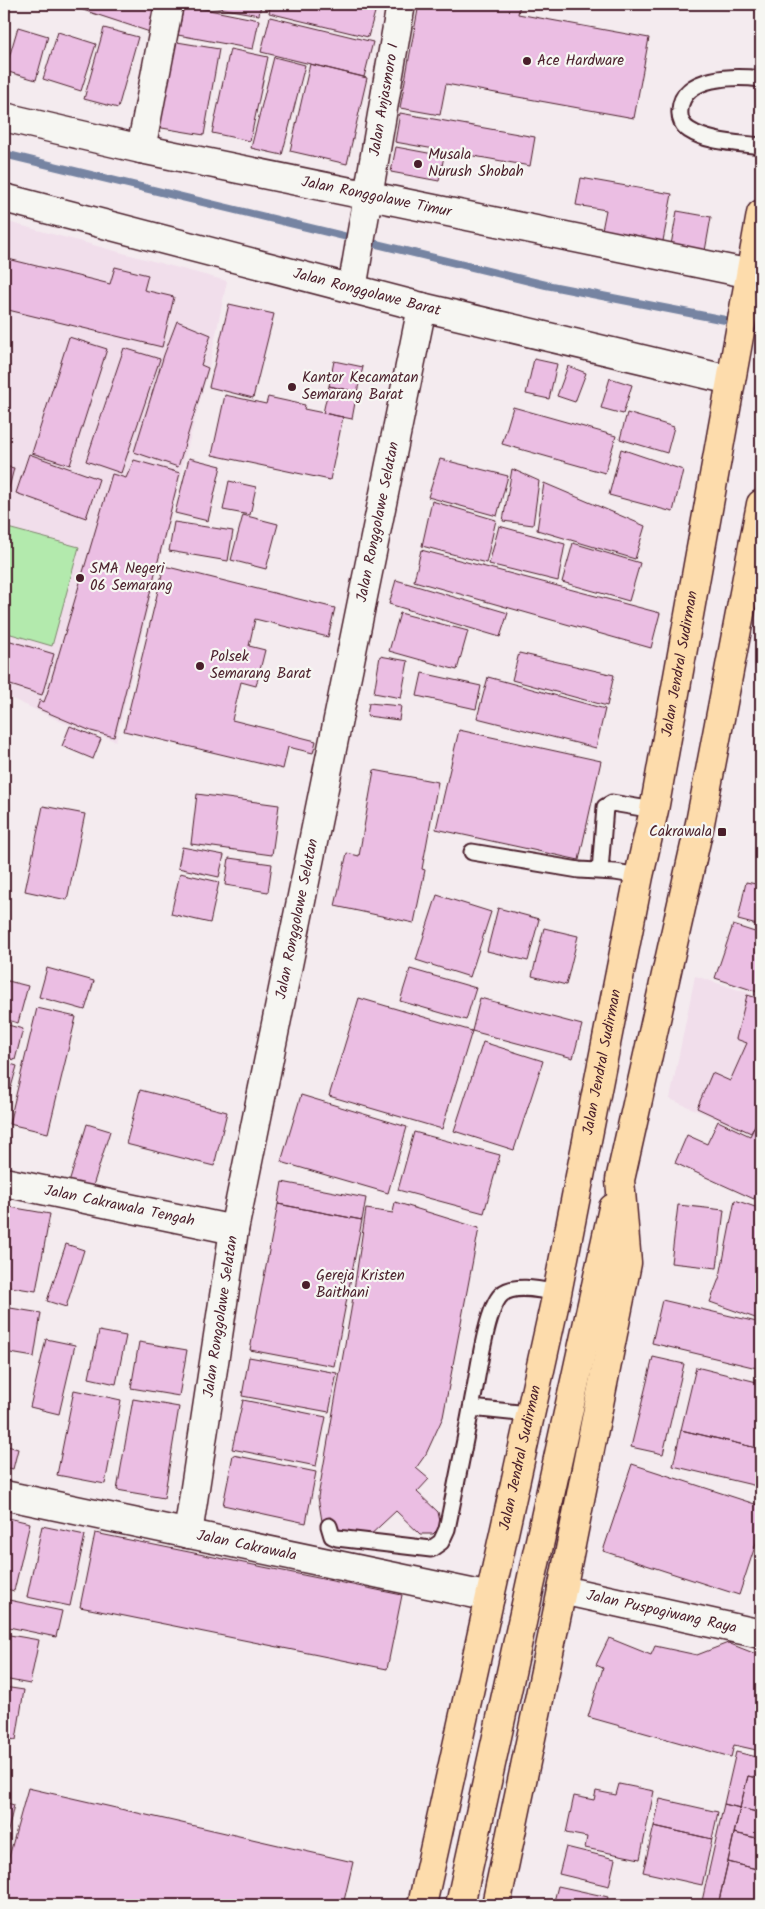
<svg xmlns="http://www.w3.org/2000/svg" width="765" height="1909" font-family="Kalam,sans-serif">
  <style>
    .built { fill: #f1deeb }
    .green { fill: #b3eaad; stroke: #7e846c }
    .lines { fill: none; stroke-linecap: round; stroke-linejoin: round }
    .stream { stroke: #7684a2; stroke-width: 8 }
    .building { fill: #ebbee3; stroke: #4a1f2b }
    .lane-casing { stroke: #4a1f2b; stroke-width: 19 }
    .street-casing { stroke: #4a1f2b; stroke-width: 31 }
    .highway-casing { stroke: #4a1f2b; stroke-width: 31 }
    .lane { stroke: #f6f6f2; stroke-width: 15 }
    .street { stroke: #f6f6f2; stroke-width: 28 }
    .highway { stroke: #fddcac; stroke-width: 28 }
    .poi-dot { fill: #4a1f2b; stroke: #f6f6f2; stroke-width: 2 }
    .labels { text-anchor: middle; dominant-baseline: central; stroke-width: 4.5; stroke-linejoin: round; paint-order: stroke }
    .poi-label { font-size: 15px; fill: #4a1f2b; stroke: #f6f6f2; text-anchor: start }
    .street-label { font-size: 15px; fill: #4a1f2b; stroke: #f6f6f2 }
  </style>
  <rect width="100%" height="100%" fill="#f4ebef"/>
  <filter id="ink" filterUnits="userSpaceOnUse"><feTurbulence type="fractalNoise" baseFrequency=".02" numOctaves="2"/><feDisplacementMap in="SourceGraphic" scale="10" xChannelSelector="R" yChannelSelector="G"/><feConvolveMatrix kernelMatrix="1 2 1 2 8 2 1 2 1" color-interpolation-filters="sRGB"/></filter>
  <g filter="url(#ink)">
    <path class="built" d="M4,221L227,281L210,363L184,461L116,741L64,723L4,695Z
      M695,976L761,997V1128L755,1125L751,1134L670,1099Z"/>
    <path class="green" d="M4,527L79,547L52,646L4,632Z"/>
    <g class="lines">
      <path class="stream" d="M4,154L546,285L761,327"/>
    </g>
    <path class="building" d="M78,4H159L150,32L77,8Z
      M197,4H261L259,15Z
      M271,4H370L377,5L368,37L269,13Z
      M419,4H520L518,14L649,38L634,118L446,84L440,115L400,108Z
      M184,5L259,20L253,49L178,35Z
      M270,17L373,42L364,77L261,52Z
      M4,22H9L4,54Z
      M18,27L48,36L36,80L5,71Z
      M104,28L138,37L118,108L84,99Z
      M58,32L96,44L81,91L43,79Z
      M171,41L219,49L204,135L156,127Z
      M230,49L268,57L250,141L212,133Z
      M274,57L305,65L282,155L251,148Z
      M310,64L367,78L347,164L290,151Z
      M400,113L535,137L530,166L395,142Z
      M396,147L444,156L439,181L391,172Z
      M581,178L672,194L662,246L601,235L606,210L576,205Z
      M677,211L711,217L705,251L671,245Z
      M4,258L110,284L115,267L148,275L144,290L174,297L162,347L4,309Z
      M229,304L274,314L253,398L209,387Z
      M177,321L211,335L201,365L208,368L178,467L134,452L164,355Z
      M69,337L107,349L70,465L32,453Z
      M124,348L160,359L121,473L86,461Z
      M534,359L557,364L549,399L526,394Z
      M334,361L363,367L357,392L329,386Z
      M568,366L586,373L575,402L557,396Z
      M610,378L632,385L623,414L601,408Z
      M329,386L357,392L352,419L323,413Z
      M225,395L266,404L268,397L305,405L304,409L343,417L330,480L212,455Z
      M513,407L616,436L605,473L502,444Z
      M627,413L674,427L667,453L620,439Z
      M621,449L683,470L673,512L609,495Z
      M29,454L99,479L86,518L16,493Z
      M189,458L221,466L208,521L175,513Z
      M440,459L508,476L497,516L428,497Z
      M134,460L180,473L114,737L91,731L37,708L40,700L44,702L47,694L112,474L126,478Z
      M4,466L14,468L4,508Z
      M512,469L539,481L533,525L503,521Z
      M229,481L256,487L250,515L223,510Z
      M544,483L645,526L635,559L537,530Z
      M432,501L496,520L486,563L422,546Z
      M243,515L278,524L266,569L231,560Z
      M174,522L233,531L228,561L169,551Z
      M499,526L565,544L558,581L489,564Z
      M573,543L640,563L629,601L562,582Z
      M421,550L660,613L651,648L414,581Z
      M164,566L335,608L328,637L255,619L249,646L265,650L256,686L241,682L232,720L316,741L313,753L288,747L283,769L124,731Z
      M396,580L508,613L500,637L389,604Z
      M400,613L468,631L457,670L389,651Z
      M4,639L54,654L42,695L4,683Z
      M519,653L614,675L607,706L512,680Z
      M380,656L408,661L401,698L374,693Z
      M422,673L481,686L476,709L417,696Z
      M488,677L605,709L596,748L477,718Z
      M369,703L401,706L399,720L367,716Z
      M70,726L101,739L93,759L62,746Z
      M459,730L601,761L579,860L436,829Z
      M760,765H761V801H756Z
      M374,770L438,782L422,869L425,870L414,923L335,906L347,853L359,856Z
      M197,794L279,805L272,855L191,844Z
      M43,806L85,814L67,900L25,891Z
      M182,847L224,855L219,877L178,868Z
      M229,858L272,864L268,892L225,885Z
      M180,873L219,882L210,923L171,914Z
      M746,882L761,885V926L738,920Z
      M437,895L491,912L470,977L416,960Z
      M498,908L539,919L528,961L487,951Z
      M733,925L761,934V993L715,978Z
      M544,928L578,936L566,985L532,976Z
      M47,968L94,981L85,1010L39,997Z
      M410,969L476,988L466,1020L400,1001Z
      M4,980L28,986L18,1023L4,1019Z
      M747,995L761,999V1126L756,1123L751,1133L697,1108L712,1073L730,1081L747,1043L736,1039Z
      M359,998L472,1031L442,1129L329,1096Z
      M480,998L582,1025L573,1058L472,1031Z
      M37,1008L76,1017L48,1133L9,1124Z
      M4,1024L23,1029L15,1060L4,1057Z
      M483,1042L543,1061L514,1150L454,1131Z
      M4,1062L17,1066L8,1098L4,1097Z
      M140,1090L227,1112L214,1166L126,1144Z
      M301,1095L407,1127L388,1193L281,1162Z
      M718,1121L750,1136L755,1126L761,1129V1183L754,1199L675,1163L687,1135L707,1144Z
      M87,1124L110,1131L92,1189L69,1183Z
      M414,1132L500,1155L484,1213L398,1190Z
      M282,1182L366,1198L362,1220L278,1204Z
      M735,1200L761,1209V1320L710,1302L720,1276Z
      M395,1202L479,1228L443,1417L426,1454L416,1468L429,1479L417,1492L438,1512L441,1526L433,1534H420L396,1511L367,1538L341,1536L322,1521L318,1497L351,1310L366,1209L393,1213Z
      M278,1204L362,1220L334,1366L250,1350Z
      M678,1205L724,1210L717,1268L671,1263Z
      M4,1206L50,1214L36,1291L4,1286Z
      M66,1244L84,1250L66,1307L47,1301Z
      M662,1300L761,1323V1369L652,1343Z
      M4,1307L41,1313L34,1357L4,1352Z
      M99,1331L126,1336L116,1384L89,1378Z
      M46,1339L75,1345L59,1414L30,1407Z
      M139,1342L187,1350L179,1396L131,1388Z
      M249,1357L337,1373L329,1412L242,1396Z
      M653,1357L684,1364L663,1454L631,1447Z
      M696,1367L761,1383V1449L681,1430Z
      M74,1390L121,1400L105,1484L57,1475Z
      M133,1399L179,1407L164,1498L117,1490Z
      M243,1400L326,1417L316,1466L232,1449Z
      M681,1430L761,1449V1487L673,1466Z
      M4,1445L18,1449L13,1469L4,1467Z
      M233,1455L316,1472L306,1523L223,1505Z
      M632,1464L761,1506V1528L739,1595L603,1551Z
      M4,1517L30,1523L14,1591L4,1588Z
      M42,1526L85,1535L70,1606L27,1597Z
      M95,1533L402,1595L387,1669L80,1607Z
      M4,1599L62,1611L56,1637L4,1626Z
      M4,1634L39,1640L30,1684L4,1679Z
      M609,1638L651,1655L655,1646L697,1655L728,1643L761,1656V1751L734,1745L731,1757L588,1717L603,1668L596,1665Z
      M4,1687L24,1690L16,1740L4,1738Z
      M736,1752L761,1758V1779L748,1776L740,1808L724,1804Z
      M748,1776L761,1779V1813L740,1808Z
      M619,1784L654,1791L640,1859L585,1848L587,1837L566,1833L574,1796L594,1800L596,1791L616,1795Z
      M28,1788L353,1862L343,1905H4V1875Z
      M660,1799L718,1812L712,1839L654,1826Z
      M4,1802L14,1805L4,1848Z
      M724,1804L740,1808L718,1905L702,1901Z
      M740,1808L761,1813V1839L734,1833Z
      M654,1826L712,1839L702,1885L643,1872Z
      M734,1833L761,1839V1870L728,1862Z
      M566,1847L615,1859L609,1886L559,1874Z
      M728,1862L761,1870V1905H718Z
      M558,1886L608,1897L606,1905H553Z
      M634,1901L653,1905H632Z
      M702,1901L718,1905H719H701Z"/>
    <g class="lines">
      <defs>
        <path id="lane" d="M761,79C736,76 682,75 680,110C679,119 683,126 689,130C709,143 739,143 761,146
          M472,852L579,870L615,872L639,876
          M600,871L605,807L612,803L654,810
          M471,1408L529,1414
          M329,1526L332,1536L337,1538L431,1549L441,1542L447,1529C456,1485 465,1442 473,1398C478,1375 486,1310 501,1295C513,1283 542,1290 557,1293"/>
        <g id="street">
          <path id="s1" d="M4,117L141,149L751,274"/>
          <path d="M141,149L169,4"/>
          <path id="s2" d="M4,198L422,307L730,380"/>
          <path id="s3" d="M352,289L401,4"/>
          <path id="s4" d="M4,1182L234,1230"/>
          <path id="s5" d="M4,1495L490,1597"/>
          <path id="s6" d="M188,1534L234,1230L422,307"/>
          <path id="s7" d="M562,1590L761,1634"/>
        </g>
        <g id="highway">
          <path id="s8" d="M422,1905L557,1293L639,876L654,810L761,214"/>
          <path d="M460,1905L613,1208"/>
          <path d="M496,1905L562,1590L627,1263L620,1180L700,823L761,504"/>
        </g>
      </defs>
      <use href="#lane" class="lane-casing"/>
      <use href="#street" class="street-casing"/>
      <use href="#highway" class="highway-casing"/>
      <use href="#lane" class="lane"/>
      <use href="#street" class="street"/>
      <use href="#highway" class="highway"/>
    </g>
  </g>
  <g class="poi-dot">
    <circle cx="527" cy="61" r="5"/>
    <circle cx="418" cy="164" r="5"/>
    <circle cx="292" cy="387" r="5"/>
    <circle cx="80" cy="578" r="5"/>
    <circle cx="200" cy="666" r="5"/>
    <rect x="717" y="827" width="10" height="10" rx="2.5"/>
    <circle cx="306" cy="1285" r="5"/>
  </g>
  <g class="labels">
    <g class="poi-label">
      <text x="537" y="61">Ace Hardware</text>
      <text x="428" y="155">Musala<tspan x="428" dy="17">Nurush Shobah</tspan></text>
      <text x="302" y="378">Kantor Kecamatan<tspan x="302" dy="17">Semarang Barat</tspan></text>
      <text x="90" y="569">SMA Negeri<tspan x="90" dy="17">06 Semarang</tspan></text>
      <text x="210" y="657">Polsek<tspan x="210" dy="17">Semarang Barat</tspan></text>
      <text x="712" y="832" text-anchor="end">Cakrawala</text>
      <text x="316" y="1276">Gereja Kristen<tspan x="316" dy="17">Baithani</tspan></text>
    </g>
    <g class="street-label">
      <text stroke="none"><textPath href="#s3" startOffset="192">Jalan Anjasmoro I</textPath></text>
      <text stroke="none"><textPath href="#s1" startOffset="381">Jalan Ronggolawe Timur</textPath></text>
      <text stroke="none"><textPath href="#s2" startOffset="375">Jalan Ronggolawe Barat</textPath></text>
      <text stroke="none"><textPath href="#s6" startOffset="1030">Jalan Ronggolawe Selatan</textPath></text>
      <text stroke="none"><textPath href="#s8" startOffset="1268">Jalan Jendral Sudirman</textPath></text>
      <text stroke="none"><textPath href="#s6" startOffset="625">Jalan Ronggolawe Selatan</textPath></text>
      <text stroke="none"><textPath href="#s8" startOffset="862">Jalan Jendral Sudirman</textPath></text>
      <text stroke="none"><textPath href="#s4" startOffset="118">Jalan Cakrawala Tengah</textPath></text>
      <text stroke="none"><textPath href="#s6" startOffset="220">Jalan Ronggolawe Selatan</textPath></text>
      <text stroke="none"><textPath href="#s8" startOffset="458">Jalan Jendral Sudirman</textPath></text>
      <text stroke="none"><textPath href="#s5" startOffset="248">Jalan Cakrawala</textPath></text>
      <text stroke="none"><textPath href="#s7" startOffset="102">Jalan Puspogiwang Raya</textPath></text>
    </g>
  </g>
  <rect width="765" height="1909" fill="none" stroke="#f6f6f2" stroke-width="20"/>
  <rect x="10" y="10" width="745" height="1889" fill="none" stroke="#4a1f2b" stroke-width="2" filter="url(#ink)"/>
</svg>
